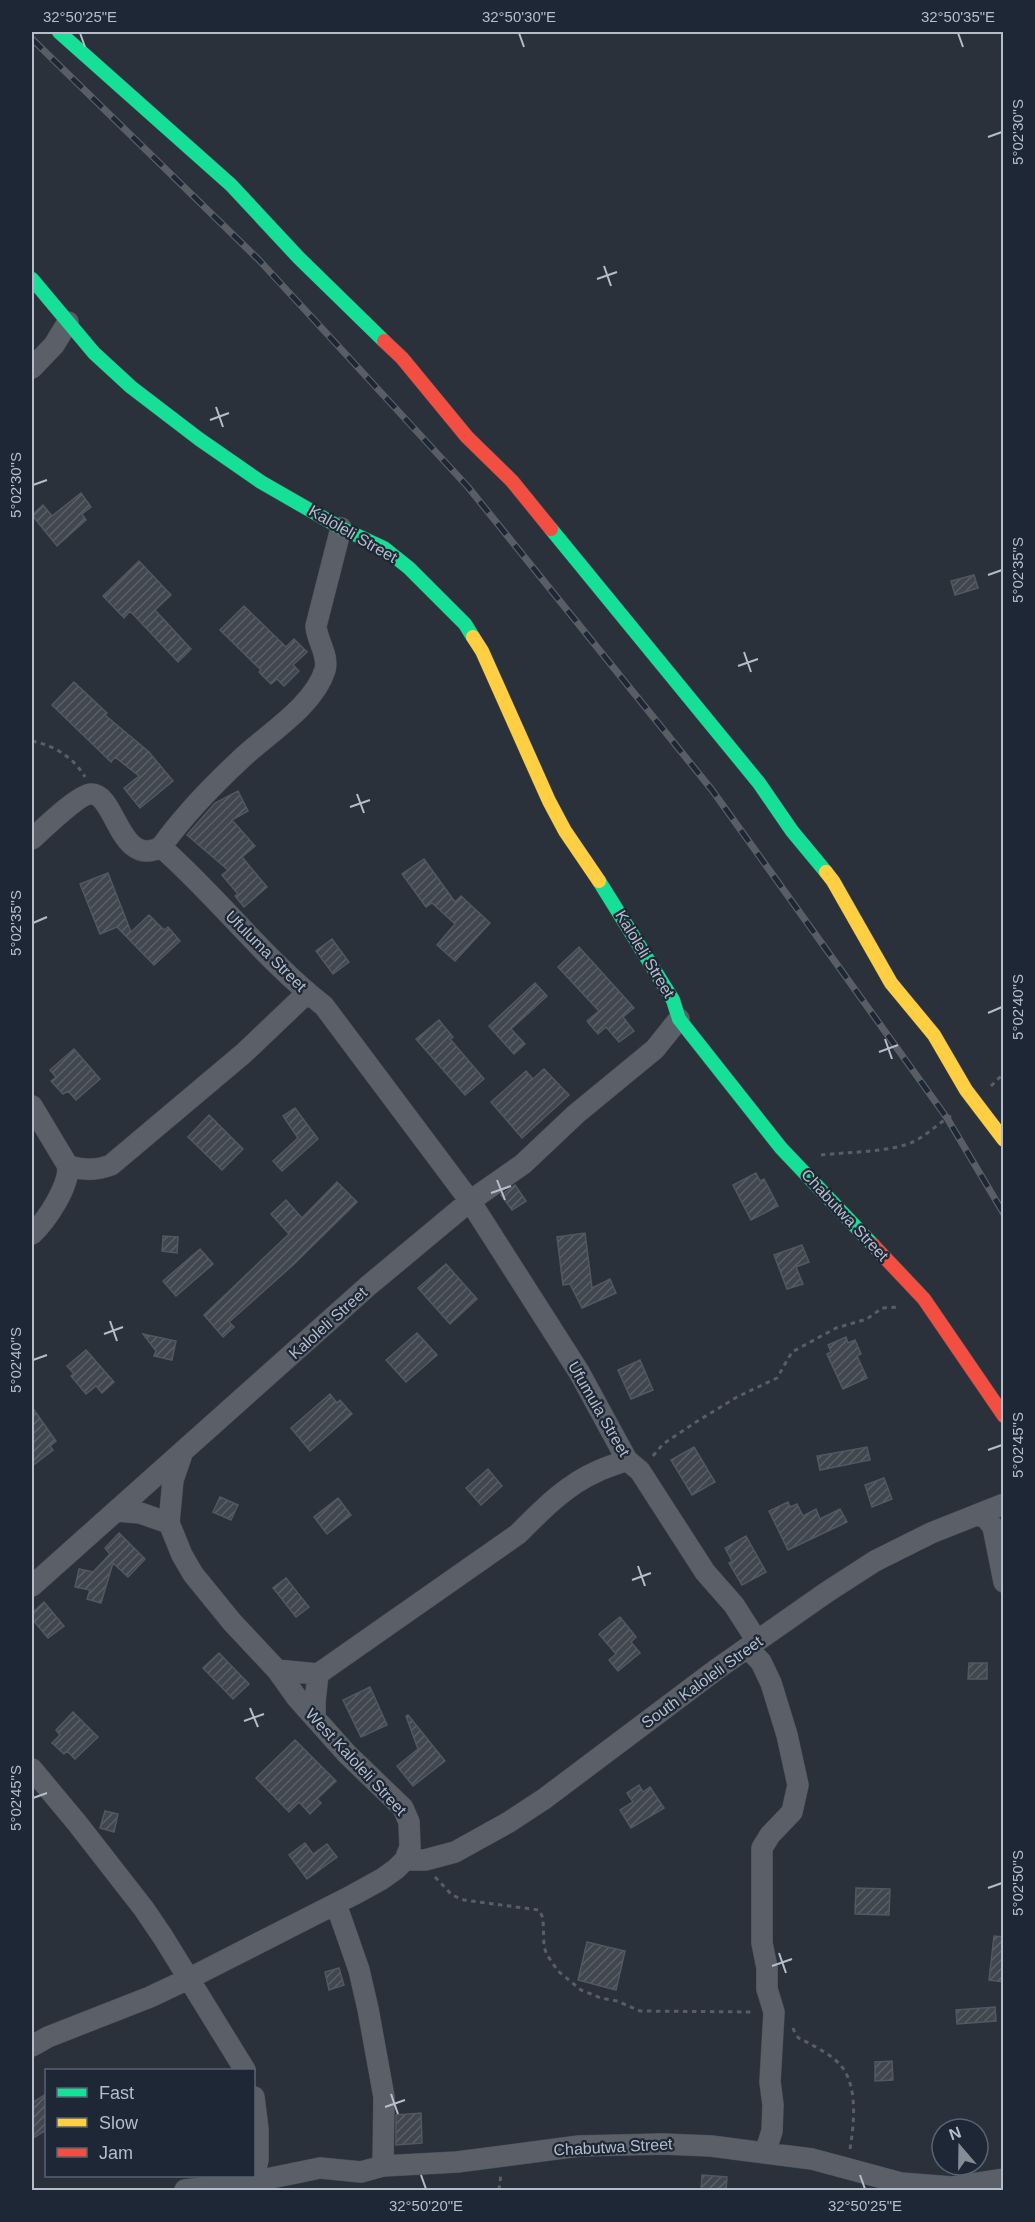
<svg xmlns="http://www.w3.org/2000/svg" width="1035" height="2222" font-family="Helvetica,sans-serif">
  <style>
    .building { fill: url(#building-hatch); stroke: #525861; stroke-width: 1.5 }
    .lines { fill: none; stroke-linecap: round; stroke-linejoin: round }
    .street-casing { stroke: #484d54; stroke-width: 22 }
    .fast-casing { stroke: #484d54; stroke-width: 15 }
    .slow-casing { stroke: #484d54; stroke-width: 15 }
    .jam-casing { stroke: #484d54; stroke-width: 15 }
    .path { stroke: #585e64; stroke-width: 3; stroke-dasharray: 4.5 4.5; stroke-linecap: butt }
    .street { stroke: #5b5f67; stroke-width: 21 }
    .fast { stroke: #16e098; stroke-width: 14 }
    .slow { stroke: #ffcf43; stroke-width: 14 }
    .jam { stroke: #f24e42; stroke-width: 14 }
    .rail-casing { stroke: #595e66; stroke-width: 7 }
    .rail { stroke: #1d2735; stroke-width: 4.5; stroke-dasharray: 14; stroke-linecap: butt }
    .ticks { fill: none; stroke: #b5bdca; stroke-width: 2 }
    .labels { text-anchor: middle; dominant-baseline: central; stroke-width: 4.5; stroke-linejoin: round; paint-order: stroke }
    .street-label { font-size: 16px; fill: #b5bdca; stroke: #1d2735 }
    .neatline { fill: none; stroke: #b5bdca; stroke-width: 2 }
    .ticks-label { font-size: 15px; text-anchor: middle; fill: #b5bdca }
  </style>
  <defs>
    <pattern id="building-hatch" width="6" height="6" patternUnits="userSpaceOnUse" patternTransform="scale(1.5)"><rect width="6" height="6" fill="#41474e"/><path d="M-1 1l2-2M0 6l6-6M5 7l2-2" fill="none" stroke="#5a6066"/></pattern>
  </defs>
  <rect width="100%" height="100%" fill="#2a313a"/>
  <path class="building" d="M81,493L91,507L82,514L86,520L57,546L32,515L43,505L52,516Z
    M139,561L171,595L155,610L191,649L178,662L130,611L124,618L103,596Z
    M974,575L978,588L955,595L951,581Z
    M244,606L286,647L294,639L307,652L293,665L299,671L284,686L277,679L271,684L259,672L261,670L220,630Z
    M74,682L107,713L105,715L149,752L173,781L140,808L124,788L139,776L115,757L111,762L52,705Z
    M238,791L248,811L232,820L255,846L242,857L267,887L244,907L235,896L238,894L222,875L228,870L187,835L215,803Z
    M424,859L455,902L461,896L490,923L455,961L437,945L455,924L432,903L426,907L402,874Z
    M108,873L131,932L149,915L164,930L168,927L180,941L154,965L117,927L100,934L80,884Z
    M332,939L349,962L333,974L316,951Z
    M579,947L634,1008L623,1017L634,1031L619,1042L606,1027L598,1034L587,1021L599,1011L558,967Z
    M535,983L547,996L511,1029L525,1044L514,1054L489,1026Z
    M439,1020L453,1037L450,1039L484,1079L465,1095L416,1039Z
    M74,1049L100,1079L76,1100L68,1091L63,1094L51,1081L56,1077L50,1070Z
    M544,1069L569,1095L522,1138L491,1102L526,1071L533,1079Z
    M295,1108L318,1139L282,1171L273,1161L298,1138L283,1116Z
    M209,1115L243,1149L222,1170L188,1137Z
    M756,1173L760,1181L764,1179L778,1206L751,1220L733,1185Z
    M337,1182L357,1202L294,1264L229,1322L234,1327L223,1337L204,1315L289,1234L271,1214L286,1200L302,1218Z
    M515,1185L526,1201L512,1210L501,1195Z
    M585,1233L592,1288L610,1279L616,1293L582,1308L570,1284L563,1285L557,1237Z
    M163,1236L178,1237L177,1253L162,1251Z
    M802,1245L809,1262L796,1267L803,1284L787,1289L774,1255Z
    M200,1249L213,1264L176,1296L163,1281Z
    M446,1264L477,1299L450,1324L418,1288Z
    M417,1333L437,1355L406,1382L386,1360Z
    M143,1334L176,1341L172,1360L154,1356L156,1351Z
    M846,1337L848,1343L855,1340L861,1354L857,1356L867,1378L843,1389L827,1354L831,1352L828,1345Z
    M86,1350L114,1382L102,1393L96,1386L86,1394L71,1376L74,1374L67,1366Z
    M640,1360L653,1390L631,1399L618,1370Z
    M330,1394L337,1403L340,1400L352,1414L310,1451L291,1428Z
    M32,1407L56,1441L50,1446L53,1450L32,1466Z
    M694,1447L715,1482L692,1495L671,1460Z
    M867,1447L870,1460L820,1470L817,1456Z
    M488,1469L502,1486L481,1505L466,1488Z
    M884,1478L892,1499L872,1507L865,1485Z
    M220,1497L238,1505L231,1520L213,1512Z
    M338,1498L351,1515L327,1534L314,1517Z
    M788,1502L790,1507L797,1504L803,1516L816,1509L820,1519L840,1509L847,1522L788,1550L769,1511Z
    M119,1533L145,1559L128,1577L113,1563L101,1603L87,1599L90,1590L75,1587L79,1569L93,1572L110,1554L105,1548Z
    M746,1536L766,1572L742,1585L729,1563L732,1561L725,1548Z
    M286,1578L309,1607L296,1617L273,1588Z
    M44,1602L64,1626L48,1638L32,1619V1613Z
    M620,1617L636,1637L631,1642L640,1653L618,1671L609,1660L616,1654L599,1634Z
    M219,1653L249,1684L233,1699L203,1668Z
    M969,1663H987V1679H968Z
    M370,1687L387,1725L361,1737L343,1700Z
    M73,1712L98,1737L75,1759L67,1751L64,1754L52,1743L60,1735L56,1730Z
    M408,1715L445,1761L413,1786L397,1766L418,1749L406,1716Z
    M295,1740L336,1781L317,1799L321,1803L310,1814L299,1802L289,1812L256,1778Z
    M639,1785L643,1792L650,1787L664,1808L631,1828L620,1810L633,1802L627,1793Z
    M105,1811L118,1814L114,1832L100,1828Z
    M305,1843L313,1854L327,1844L337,1857L307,1879L289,1855Z
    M856,1888L890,1889L889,1915L855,1914Z
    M994,1936L1004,1937V1982L989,1980Z
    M587,1942L625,1951L616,1990L578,1980Z
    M339,1968L344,1985L329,1990L325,1972Z
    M995,2007L996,2021L957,2024L956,2010Z
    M892,2061L893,2080L875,2081V2062Z
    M46,2094V2130L32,2139V2103Z
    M421,2113L422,2143L396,2145V2115Z
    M702,2175L727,2177L726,2190H701Z"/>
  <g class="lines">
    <defs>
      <path id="street" d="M32,368L54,345L68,322
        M32,839C42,830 79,794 91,794C116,793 119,869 161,847C218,897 264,959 324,1006L470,1201L579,1372L627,1460L640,1471L705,1572L734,1605L757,1641
        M161,847C184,815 212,786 241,759C267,734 314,706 325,670C329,655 317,641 316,626L341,528
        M32,1106L68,1166C69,1187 47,1220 32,1234
        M68,1166C84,1170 95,1171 111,1165L244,1053L307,993
        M983,1514L993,1527L1004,1582
        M169,1523L173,1480L181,1457
        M32,1586L368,1286L470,1201L523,1164L576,1114L655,1049L679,1019
        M748,1648L761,1662L771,1683L787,1735L798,1785L792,1812L770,1835L762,1848V1943L767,1968V1989L774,2012L770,2082L773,2105L772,2131L765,2153
        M277,1670L318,1674L518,1534C541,1511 566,1485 596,1472C606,1467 617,1464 627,1460
        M315,1717V1702L318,1674
        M32,1769L77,1823L144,1909L163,1937L245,2070
        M405,1860H425L455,1852L509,1822L544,1799L717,1669L827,1592L875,1561L931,1533L1004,1504
        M336,1904L359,1970L368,2009L384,2097L383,2166
        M32,2046L48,2037L150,1997L188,1979L353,1895L382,1879L396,1869L405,1860L410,1847L409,1822L403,1808L347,1754L297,1698L277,1670L232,1622L193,1574L182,1555L169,1523L140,1513L117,1511
        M185,2190L252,2182L320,2168L361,2172L383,2166L457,2162L579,2146L663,2144L711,2146L812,2159L901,2183L952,2187L1004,2179
        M250,2190L258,2160V2129L254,2097"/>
      <path id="fast" d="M59,32L231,185L299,258L384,341
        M32,279L94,353L131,387L199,439L261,482L341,528L384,548L409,568L465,624L473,637
        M551,529L759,783L792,831L826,872
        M599,881L673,1000L679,1019L781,1148L873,1245"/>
      <path id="slow" d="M473,637L482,651L549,801L565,831L599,881
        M826,872L833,881L891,983L934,1035L966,1090L1004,1140"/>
      <path id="jam" d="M384,341L402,358L467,437L512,481L551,529
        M873,1245L924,1299L1004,1416"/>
    </defs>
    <use href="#street" class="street-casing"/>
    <use href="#fast" class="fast-casing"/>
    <use href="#slow" class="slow-casing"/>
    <use href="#jam" class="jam-casing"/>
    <path class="path" d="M32,741C54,745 74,758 85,777
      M991,1086L1004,1073
      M821,1155C847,1152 894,1152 915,1141C930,1133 940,1121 955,1114
      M653,1456L663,1444L696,1422L737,1397L777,1378L792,1352L836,1328L867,1319L882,1308L899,1307
      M435,1877L452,1895L464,1900L539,1910L543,1918L544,1947L547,1955L558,1971L581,1990L601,1998L617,2001L640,2011L754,2012
      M793,2028C798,2042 801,2038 812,2045C822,2050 835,2058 842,2067C858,2088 854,2124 850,2149
      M499,2190L501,2174"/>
    <use href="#street" class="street"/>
    <use href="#fast" class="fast"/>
    <use href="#slow" class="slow"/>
    <use href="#jam" class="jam"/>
    <defs>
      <path id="rail" d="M32,39L259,260L468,487L712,790L947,1118L1004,1214"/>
    </defs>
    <use href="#rail" class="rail-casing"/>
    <use href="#rail" class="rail"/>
  </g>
  <path class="ticks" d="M80,33L85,47M519,33L524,47M958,33L963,47M988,137L1002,132M604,266L611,286M597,279L617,272M216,407L223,427M210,420L229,413M33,485L47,480M988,575L1002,570M744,652L751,672M738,666L758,659M357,794L364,813M350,807L370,800M33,923L47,917M988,1013L1002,1007M885,1039L892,1059M879,1052L898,1045M497,1180L505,1200M491,1193L511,1186M110,1321L117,1341M104,1334L123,1327M33,1360L47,1355M988,1450L1002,1445M638,1566L645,1586M632,1580L651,1573M250,1708L258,1727M244,1721L264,1714M33,1798L47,1793M988,1888L1002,1883M779,1953L786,1973M772,1966L792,1959M391,2094L398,2114M385,2107L405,2100M421,2175L426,2189M860,2175L865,2189"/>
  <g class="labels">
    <g class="street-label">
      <text transform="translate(353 534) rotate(30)">Kaloleli Street</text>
      <text transform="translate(266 951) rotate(45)">Ufuluma Street</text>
      <text transform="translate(645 954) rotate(59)">Kaloleli Street</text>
      <text transform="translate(845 1215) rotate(47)">Chabutwa Street</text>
      <text transform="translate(328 1323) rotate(-42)">Kaloleli Street</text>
      <text transform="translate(599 1409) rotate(60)">Ufumula Street</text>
      <text transform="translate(702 1682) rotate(-36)">South Kaloleli Street</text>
      <text transform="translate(356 1762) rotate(47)">West Kaloleli Street</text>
      <text transform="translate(613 2147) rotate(-3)">Chabutwa Street</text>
    </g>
  </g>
  <rect width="1035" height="2222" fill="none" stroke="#1d2735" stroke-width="66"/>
  <rect x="45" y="2069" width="210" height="108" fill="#1d2735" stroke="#5a6371" stroke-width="1.5"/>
  <rect x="57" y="2088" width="30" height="9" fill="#16e098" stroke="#5a6371" stroke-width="1.5"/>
  <text x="99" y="2099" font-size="18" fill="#b5bdca">Fast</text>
  <rect x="57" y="2118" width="30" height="9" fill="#ffcf43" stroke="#5a6371" stroke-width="1.5"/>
  <text x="99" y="2129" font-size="18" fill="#b5bdca">Slow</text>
  <rect x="57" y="2148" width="30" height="9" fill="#f24e42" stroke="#5a6371" stroke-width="1.5"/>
  <text x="99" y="2159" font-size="18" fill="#b5bdca">Jam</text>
  <g transform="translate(960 2147) rotate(340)"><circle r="28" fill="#1d2735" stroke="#5a6371" stroke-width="1.5"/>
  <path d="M0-4.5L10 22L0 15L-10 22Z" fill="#848c98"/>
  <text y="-9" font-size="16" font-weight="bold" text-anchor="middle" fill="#b5bdca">N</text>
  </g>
  <rect x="33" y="33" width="969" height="2156" class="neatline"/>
  <g class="ticks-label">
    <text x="80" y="22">32°50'25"E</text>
    <text x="519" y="22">32°50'30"E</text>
    <text x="958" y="22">32°50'35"E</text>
    <text transform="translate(1018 132) rotate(-90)" y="5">5°02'30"S</text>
    <text transform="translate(16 485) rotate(-90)" y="5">5°02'30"S</text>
    <text transform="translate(1018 570) rotate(-90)" y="5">5°02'35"S</text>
    <text transform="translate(16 923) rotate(-90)" y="5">5°02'35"S</text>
    <text transform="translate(1018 1007) rotate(-90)" y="5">5°02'40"S</text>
    <text transform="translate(16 1360) rotate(-90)" y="5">5°02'40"S</text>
    <text transform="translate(1018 1445) rotate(-90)" y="5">5°02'45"S</text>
    <text transform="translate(16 1798) rotate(-90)" y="5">5°02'45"S</text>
    <text transform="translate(1018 1883) rotate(-90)" y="5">5°02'50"S</text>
    <text x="426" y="2211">32°50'20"E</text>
    <text x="865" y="2211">32°50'25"E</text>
  </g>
</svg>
